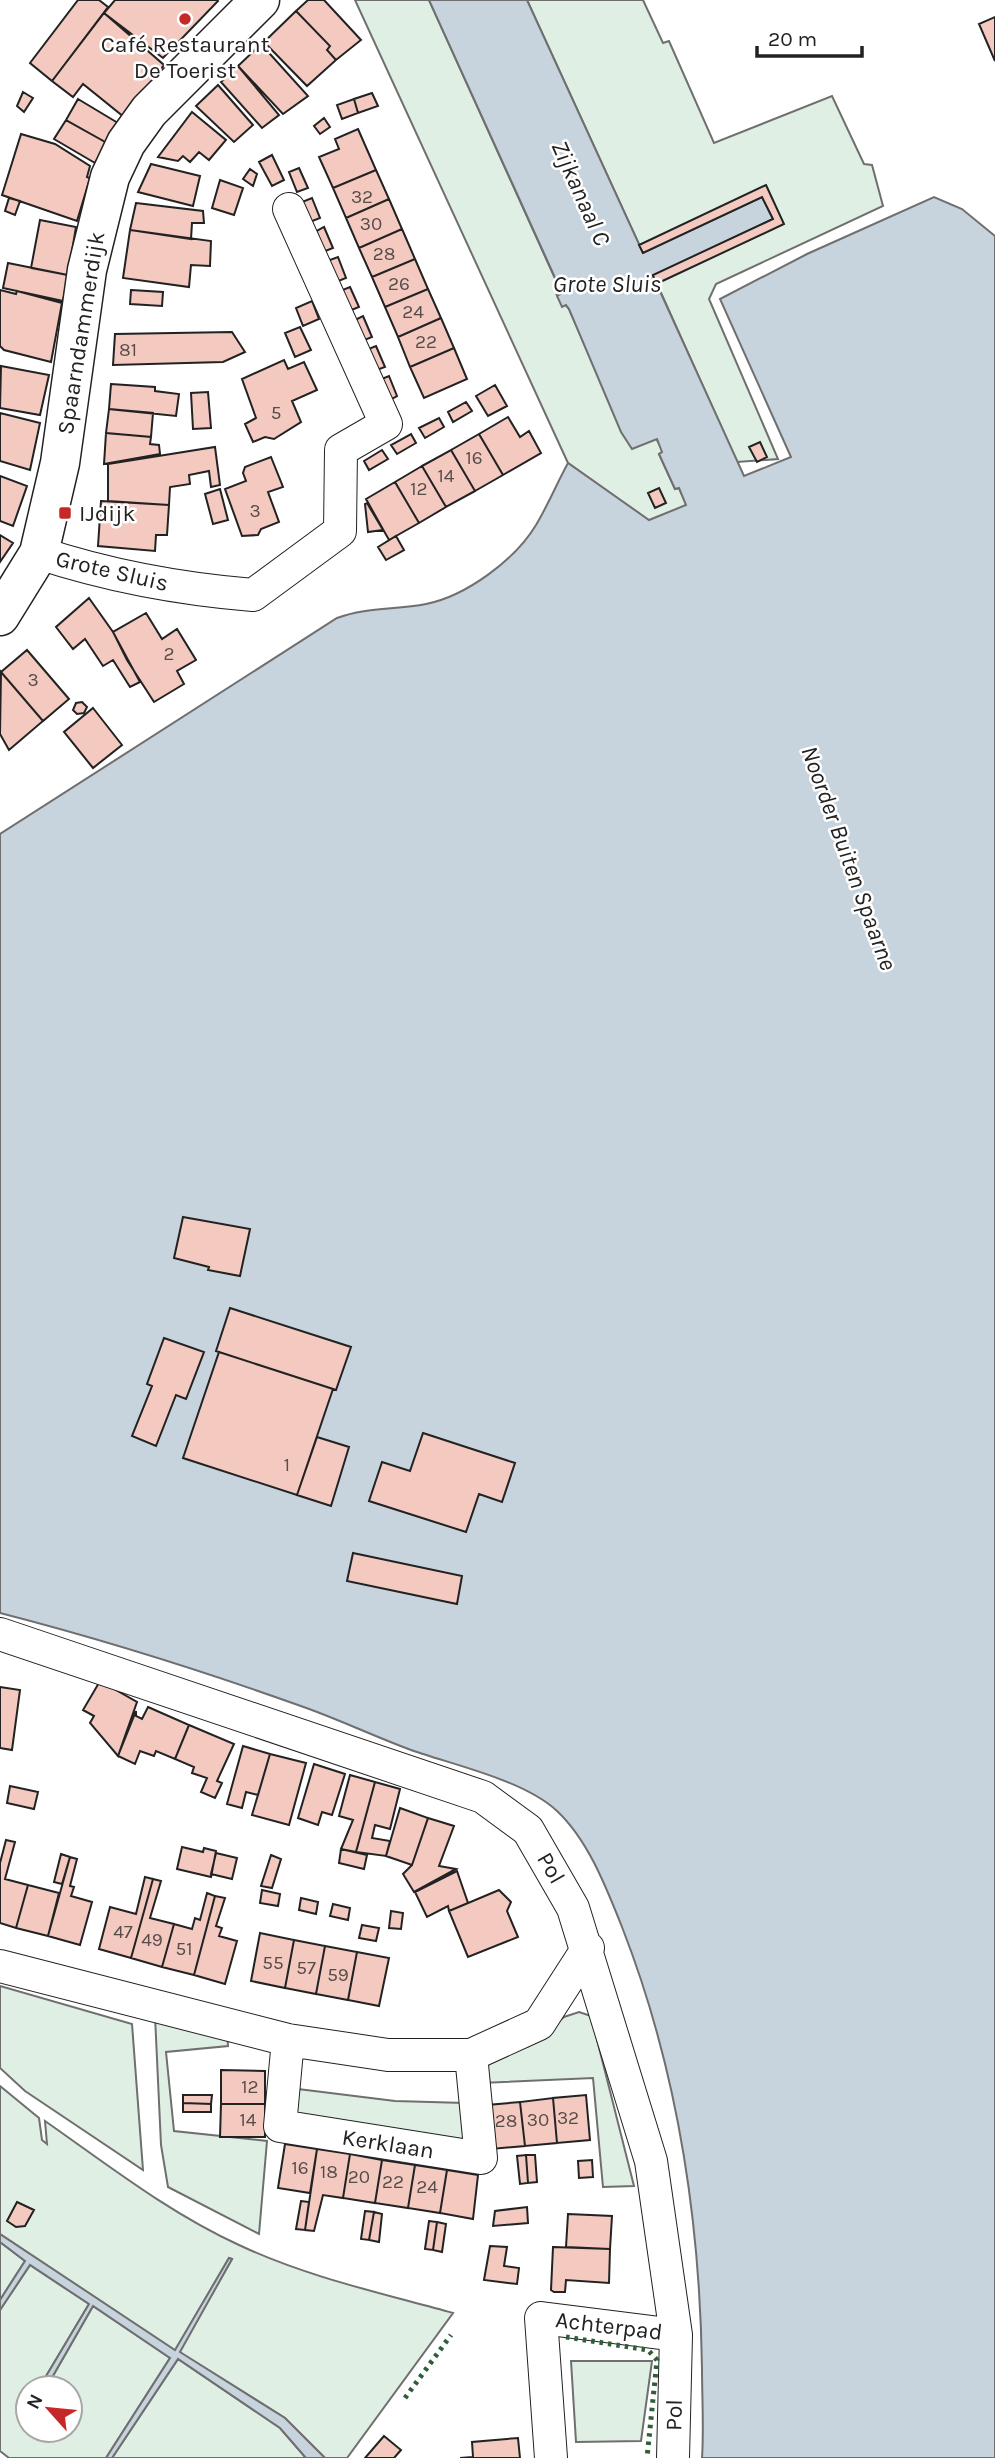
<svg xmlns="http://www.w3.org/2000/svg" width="995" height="2458" font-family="Karla,sans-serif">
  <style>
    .green { fill: #e0efe3; stroke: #6f6f6f; stroke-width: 2 }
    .water { fill: #c7d3dd; stroke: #6f6f6f; stroke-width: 2 }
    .building { fill: #f3c9c0; stroke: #222; stroke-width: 2 }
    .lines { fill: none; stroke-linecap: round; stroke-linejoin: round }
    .minor-casing { stroke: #222; stroke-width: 34 }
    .tertiary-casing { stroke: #222; stroke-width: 41 }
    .minor { stroke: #fff; stroke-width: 32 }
    .tertiary { stroke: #fff; stroke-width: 38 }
    .hedge { stroke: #2f5e38; stroke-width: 5; stroke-dasharray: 3.5 5; stroke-linecap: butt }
    .poi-dot { fill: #c62828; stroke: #fff; stroke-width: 2.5 }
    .labels { text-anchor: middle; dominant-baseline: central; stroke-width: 5; stroke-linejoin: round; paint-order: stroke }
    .number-label { font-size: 19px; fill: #564c4a }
    .poi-label { font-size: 23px; fill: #222; stroke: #fff }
    .street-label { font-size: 23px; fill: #222; stroke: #fff }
    .water-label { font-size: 24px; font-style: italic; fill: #222; stroke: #fff }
  </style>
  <rect width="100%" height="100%" fill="#fff"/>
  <path class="green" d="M355,0H429L562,294L557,295L569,309L623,431L656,438L663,452L659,454L675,489L679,488L687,505L649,521L568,463Z
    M527,0H643L663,43L669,41L714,143L832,96L864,164L872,165L883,206L716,284L709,299L778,459L737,462L653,275L772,219L763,198L643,253Z
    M0,1986L132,2024L143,2170L25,2091L0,2068Z
    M579,2012L591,2016L634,2186L603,2187L593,2078L481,2083L477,2064L529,2046L564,2017Z
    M155,2016L227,2031L228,2046L166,2052L174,2131L267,2141L259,2234L168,2187L161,2145Z
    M0,2086L39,2118L42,2140L47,2144L45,2121C108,2165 169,2213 239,2245C307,2277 381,2293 453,2313L347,2458H325L285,2418L179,2352L232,2259L229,2258L175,2351L0,2234Z
    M298,2089L395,2101L465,2103L468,2146L295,2119Z
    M0,2242L25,2261L0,2300Z
    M30,2265L89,2304L39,2388H28V2406L19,2421L24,2424L28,2417V2430H70V2388H46L93,2306L170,2358L106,2458H9L0,2451V2310Z
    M178,2359L280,2428L306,2458H112Z
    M571,2361H652L641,2441L576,2442Z"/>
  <path class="water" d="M429,0H527L643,253L762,197L773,219L653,276L744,476L791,457L720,299L807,254L934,197L962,209L995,236V2458H702C704,2428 702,2398 702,2369C700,2217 677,2068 622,1927C606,1887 588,1840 557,1811C524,1780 453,1765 411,1750C373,1736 336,1718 298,1705C200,1670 101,1639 0,1613V834L337,618C366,607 395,610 426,604C466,596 515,560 536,525C548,505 557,483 568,463L649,520L686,505L679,488L675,489L659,454L662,452L657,439L632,449L621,432L569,309L566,305L562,307L557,296L562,293Z
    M0,2234L175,2350L229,2258L232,2259L180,2352L285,2418L325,2458H306L280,2428L178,2359L112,2458H106L170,2358L93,2306L46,2388H39L89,2304L30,2265L0,2310V2300L25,2261L0,2242Z"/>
  <path class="building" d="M78,0H99L108,7L52,81L30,63Z
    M115,0H217L218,1L163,58L104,13Z
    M308,0H324L361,40L336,60L327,50L330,46L296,11Z
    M296,11L330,46L327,50L336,60L307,86L264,42Z
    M104,13L164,65L124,117L83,84L73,97L52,81Z
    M995,17V61L979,24Z
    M261,44L308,96L283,114L238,66Z
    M238,66L279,115L262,128L221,82Z
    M218,85L253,125L234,142L196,106Z
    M23,92L33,98L24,112L17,106Z
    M372,93L378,106L358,113L354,99Z
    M78,99L118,123L107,143L66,120Z
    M354,99L358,113L342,119L337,105Z
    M192,112L226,140L209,160L199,152L190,162L183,156L178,161L158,157Z
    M324,118L330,127L320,134L314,126Z
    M66,120L107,143L95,163L54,139Z
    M358,129L376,170L333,188L319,157L339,149L335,139Z
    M21,134L55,144L90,166L87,177L90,178L77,221L2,195Z
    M272,155L284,180L272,186L259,162Z
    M151,164L200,176L193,206L138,192Z
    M299,168L308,188L297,192L289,172Z
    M250,169L257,174L253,186L243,179Z
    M376,170L389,199L346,218L333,188Z
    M220,180L243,188L234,215L212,208Z
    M766,185L784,224L656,284L653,275L773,219L762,197L643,253L639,245Z
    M9,198L20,201L15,215L5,211Z
    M312,198L320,218L310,222L302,202Z
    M389,199L402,229L359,248L346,218Z
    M136,203L203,211L204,223H192L191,239L130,230Z
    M40,220L76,227L68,275L31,268Z
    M324,227L333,248L323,252L315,232Z
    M402,229L415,259L372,277L359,248Z
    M130,230L211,241L210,266L191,265L189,287L123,278Z
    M338,257L346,278L336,282L327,261Z
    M415,259L428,289L385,307L372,277Z
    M8,263L68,275L63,301L3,288Z
    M350,287L359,307L349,311L340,291Z
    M428,289L441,318L398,337L385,307Z
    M0,290L16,294L17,291L62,303L51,362L4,350L0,346Z
    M131,290L163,292L162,306L130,304Z
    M312,301L319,319L303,326L296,308Z
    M363,316L372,337L362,341L353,321Z
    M441,318L454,348L410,367L398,337Z
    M300,327L311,350L295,357L285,333Z
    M232,332L245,352L223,362L113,365L115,334Z
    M376,346L385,367L374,371L366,350Z
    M454,348L467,379L424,398L410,367Z
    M284,360L288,369L304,362L317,390L292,401L301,422L274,439L265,437L253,442L245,424L256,418L242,379Z
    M1,366L49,375L40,415L0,408Z
    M389,376L397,396L388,401L379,380Z
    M111,384L155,387V391L179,394L176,416L109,409Z
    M495,385L507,406L488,416L476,396Z
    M208,392L211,428L193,429L191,393Z
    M466,402L472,411L453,422L448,412Z
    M109,409L153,413L151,437L106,433Z
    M0,413L40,423L30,470L0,461Z
    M508,417L520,437L529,431L541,453L503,475L479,434Z
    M439,418L444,427L425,438L419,428Z
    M106,433L151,437L150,444L159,445L160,454L104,464Z
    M411,434L416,443L397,454L391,445Z
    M479,434L503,475L475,491L451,450Z
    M760,442L767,457L757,462L749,447Z
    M215,447L220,485L211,487L209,471L189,475L190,484L170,487L169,505L108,501V464Z
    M382,450L388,459L369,470L364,461Z
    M451,450L475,491L446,507L422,466Z
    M271,457L283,487L268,492L279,522L261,529L258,535L242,536L225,489L246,481L243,473L245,467Z
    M422,466L446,507L419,523L395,482Z
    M0,476L27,486L13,526L0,521Z
    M395,482L419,523L389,540L366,499Z
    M659,488L666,503L655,508L648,493Z
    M220,489L228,520L213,524L205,494Z
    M101,501L169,505L167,535H156L155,551L98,546Z
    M367,503L383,530L368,532L365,504Z
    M0,535L13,543L0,562Z
    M396,536L404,550L386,560L378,547Z
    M89,598L113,632L140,682L130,687L113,660L103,666L85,639L73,649L56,627Z
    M146,613L162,639L177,629L196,660L177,671L184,684L154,702L127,660L113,632Z
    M27,650L69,699L43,721L1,672Z
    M1,672L43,721L9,750L0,734Z
    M82,702L87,707L84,713L77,714L73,710L76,703Z
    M93,708L122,745L93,768L64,732Z
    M183,1217L250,1229L240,1276L208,1270L209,1267L174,1258Z
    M230,1308L351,1347L336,1390L216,1351Z
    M164,1338L204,1352L186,1399L176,1395L156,1446L132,1436L152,1386L147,1384Z
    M219,1352L333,1389L297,1495L183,1458Z
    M423,1433L515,1463L502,1502L479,1494L466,1532L369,1501L382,1462L410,1471Z
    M317,1437L349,1447L331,1506L297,1495Z
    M353,1553L462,1576L457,1604L347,1581Z
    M100,1681L137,1702L118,1756L90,1723L94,1716L83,1710Z
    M0,1687L20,1690L12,1750L0,1748Z
    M148,1707L189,1725L175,1759L156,1751L154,1756L140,1751L135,1764L118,1756L136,1711V1716L142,1719Z
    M189,1725L234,1744L217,1781L222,1783L215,1798L201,1792L207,1778L192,1773L194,1767L175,1759Z
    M243,1746L270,1754L258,1795L246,1792L242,1808L227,1804Z
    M270,1754L306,1763L289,1825L252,1815Z
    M314,1764L345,1774L332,1815L322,1812L318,1825L298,1818Z
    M350,1775L375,1782L356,1852L341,1849L353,1820L339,1816Z
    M375,1782L400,1789L390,1829L375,1825L372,1838L390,1841L386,1856L356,1852Z
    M10,1786L38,1792L34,1809L7,1803Z
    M400,1808L428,1818L412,1865L386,1856Z
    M428,1818L454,1826L439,1866L456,1869L414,1892L403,1874L412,1865Z
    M6,1840L15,1842L5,1879L28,1885L16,1928L0,1923V1863Z
    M182,1847L203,1852L204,1848L216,1851L211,1877L177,1869Z
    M341,1849L367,1855L364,1869L339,1863Z
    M216,1853L237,1858L232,1879L211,1874Z
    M61,1854L70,1857L62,1884L54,1882Z
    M271,1855L281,1859L272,1888L261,1886Z
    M70,1857L77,1859L70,1886L74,1887L71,1896L92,1902L80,1945L48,1936Z
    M457,1871L468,1903L449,1911L448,1906L427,1917L415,1892Z
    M145,1877L153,1879L131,1958L99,1949L110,1907L136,1914Z
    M153,1879L161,1881L150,1918L174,1924L162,1967L131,1958Z
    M28,1885L59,1893L48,1936L16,1928Z
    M262,1890L280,1894L278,1906L260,1903Z
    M499,1890L511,1902L507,1911L518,1937L468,1957L449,1911Z
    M207,1893L215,1896L194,1975L162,1967L174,1924L192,1929L195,1918L200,1920Z
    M215,1896L225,1898L216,1926L222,1928L219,1936L237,1941L225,1984L194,1975Z
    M301,1898L318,1902L316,1914L299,1910Z
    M333,1904L350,1908L348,1920L330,1916Z
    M391,1911L403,1913L401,1929L389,1928Z
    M362,1925L379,1928L376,1941L359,1938Z
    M260,1933L294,1940L285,1988L251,1981Z
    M294,1940L325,1946L316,1994L285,1988Z
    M325,1946L357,1952L348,2000L316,1994Z
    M357,1952L389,1958L379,2006L348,2000Z
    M221,2070L265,2071V2104H221Z
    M183,2095H212L211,2104L183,2103Z
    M586,2095L590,2140L557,2143L553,2098Z
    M553,2098L557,2143L525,2146L520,2102Z
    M520,2102L525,2146L491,2149L487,2105Z
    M183,2103L211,2104V2112H183Z
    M221,2104H265V2137H220Z
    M285,2144L317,2149L310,2193L278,2188Z
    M317,2149L350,2154L343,2198L323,2195L314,2231L305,2230Z
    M350,2154L382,2160L375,2203L343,2198Z
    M526,2155H535L537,2182L528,2183Z
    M526,2155L528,2183L520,2184L517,2156Z
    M382,2160L415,2165L408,2208L375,2203Z
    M592,2160L593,2177L579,2178L578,2161Z
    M415,2165L447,2170L440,2213L408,2208Z
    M447,2170L478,2175L473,2219L440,2213Z
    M301,2201L309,2202L305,2230L296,2229Z
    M17,2202L34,2210L25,2226L16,2227L7,2221Z
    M527,2207L528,2223L493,2226L495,2211Z
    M365,2211L374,2212L369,2240L361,2239Z
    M374,2212L382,2214L379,2242L369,2240Z
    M568,2214L612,2216L610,2249L566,2247Z
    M429,2221L437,2222L433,2250L425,2249Z
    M437,2222L446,2224L442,2252L433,2250Z
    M490,2246L507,2247L504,2266L519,2268L517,2284L484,2280Z
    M553,2247L610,2249L609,2283L566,2280L565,2292H554L551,2290Z
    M384,2436L401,2450L394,2458H365Z
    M518,2438L520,2458H460L473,2457L472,2442Z"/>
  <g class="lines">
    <defs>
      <path id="minor" d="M39,553C109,576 180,589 253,595L340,531L341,450L386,424L289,209
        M0,1634L483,1797L528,1830L573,1908L651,2161L676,2335L673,2458
        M0,1966L288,2040L388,2055H471L539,2024L588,1948
        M288,2040L280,2126L481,2158L471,2055
        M551,2458L541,2318L676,2335"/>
      <path id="tertiary" d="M0,616L39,553L60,463L87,270L110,177L126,143L149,111L260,0"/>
    </defs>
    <use href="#minor" class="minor-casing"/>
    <use href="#tertiary" class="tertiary-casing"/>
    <use href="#minor" class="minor"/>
    <use href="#tertiary" class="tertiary"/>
    <path class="hedge" d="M566,2337L648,2350L657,2360L647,2458
      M405,2398L451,2335"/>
  </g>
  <g class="poi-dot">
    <circle cx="185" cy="19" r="7"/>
    <rect x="58" y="506" width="14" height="14" rx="3.5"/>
  </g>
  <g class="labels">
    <g class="number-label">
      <text x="362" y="197">32</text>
      <text x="371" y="224">30</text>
      <text x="384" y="254">28</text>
      <text x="399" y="284">26</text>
      <text x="413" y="312">24</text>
      <text x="426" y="342">22</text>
      <text x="128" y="350">81</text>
      <text x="276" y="413">5</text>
      <text x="474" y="458">16</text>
      <text x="446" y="476">14</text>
      <text x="419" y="489">12</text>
      <text x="255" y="511">3</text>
      <text x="169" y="654">2</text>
      <text x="33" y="680">3</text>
      <text x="287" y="1465">1</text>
      <text x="123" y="1932">47</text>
      <text x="152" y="1940">49</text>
      <text x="184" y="1949">51</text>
      <text x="273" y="1963">55</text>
      <text x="306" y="1968">57</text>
      <text x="338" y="1975">59</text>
      <text x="250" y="2087">12</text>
      <text x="568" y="2118">32</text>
      <text x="248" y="2120">14</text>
      <text x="538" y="2120">30</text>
      <text x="506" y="2121">28</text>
      <text x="300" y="2168">16</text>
      <text x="329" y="2172">18</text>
      <text x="359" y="2177">20</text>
      <text x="393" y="2182">22</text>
      <text x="427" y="2187">24</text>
    </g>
    <g class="poi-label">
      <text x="185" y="44">Café Restaurant<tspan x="185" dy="26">De Toerist</tspan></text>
      <text x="79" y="513" text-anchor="start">IJdijk</text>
    </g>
    <g class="street-label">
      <text transform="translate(81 333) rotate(-81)">Spaarndammerdijk</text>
      <text transform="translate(112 571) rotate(13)">Grote Sluis</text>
      <text transform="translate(551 1868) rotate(60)">Pol</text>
      <text transform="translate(388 2144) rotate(9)">Kerklaan</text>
      <text transform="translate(609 2326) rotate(7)">Achterpad</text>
      <text transform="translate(674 2415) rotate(-89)">Pol</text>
    </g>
    <g class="water-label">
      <text transform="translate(581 193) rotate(66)">Zijkanaal C</text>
      <text x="607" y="284">Grote Sluis</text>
      <text transform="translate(849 858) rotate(70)">Noorder Buiten Spaarne</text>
    </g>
  </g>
  <g transform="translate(49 2409) rotate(297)"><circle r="33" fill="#ffffff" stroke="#a7a7a7" stroke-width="2"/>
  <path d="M0-5L12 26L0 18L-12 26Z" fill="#c62828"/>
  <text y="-10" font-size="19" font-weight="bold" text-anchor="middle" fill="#222222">N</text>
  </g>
  <path d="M757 46v10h105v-10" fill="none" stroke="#222222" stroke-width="3.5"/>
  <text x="768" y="46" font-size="21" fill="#222222" stroke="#ffffff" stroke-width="5" paint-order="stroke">20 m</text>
</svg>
